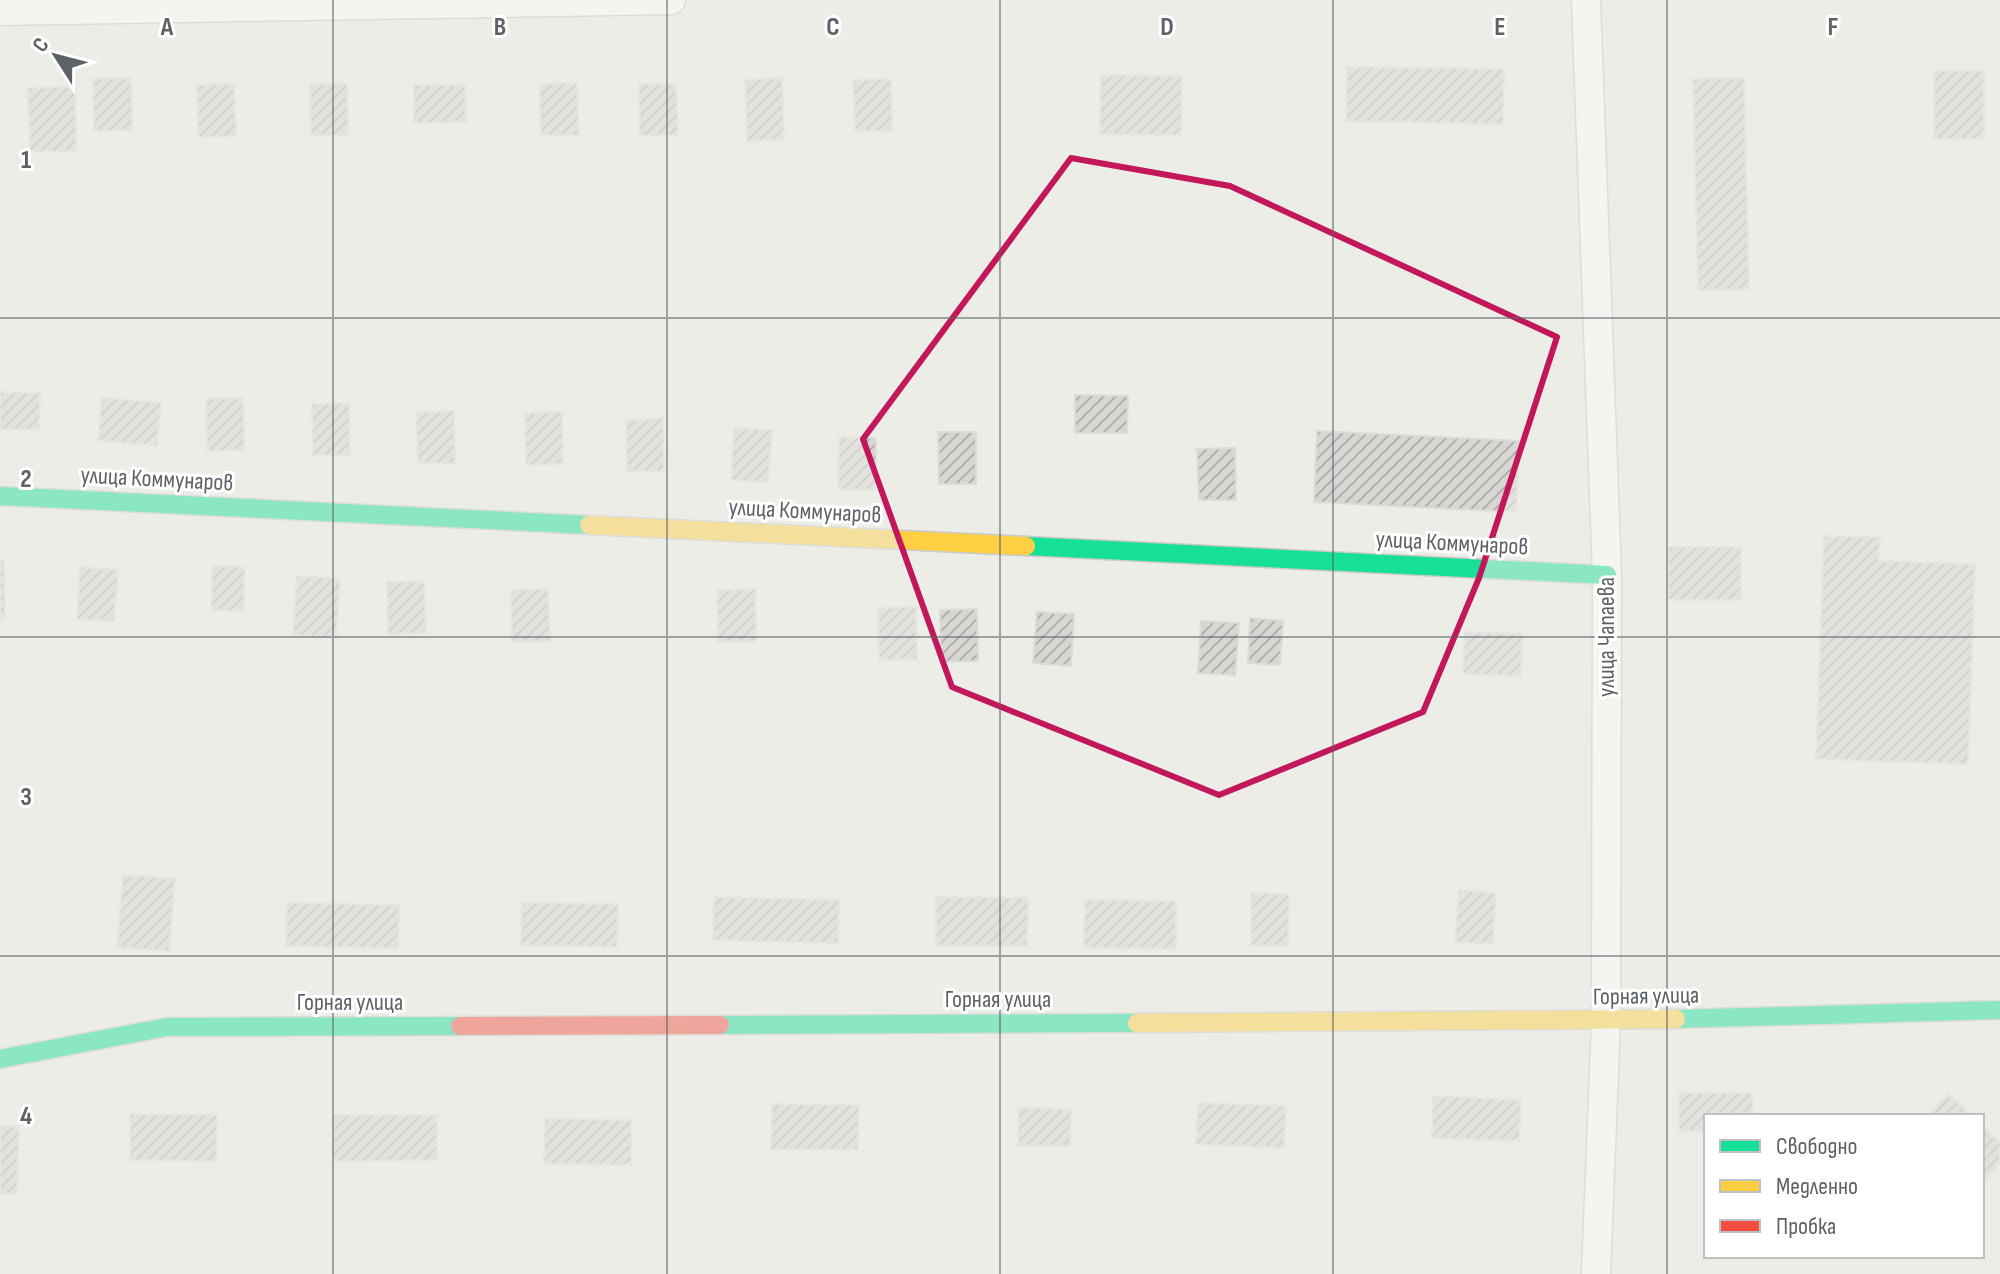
<svg xmlns="http://www.w3.org/2000/svg" width="2000" height="1274" font-family="'Sofia Sans Condensed',sans-serif">
  <style>
    .building { fill: url(#building-hatch); stroke: #dddbd7; stroke-width: 2 }
    .lines { fill: none; stroke-linecap: round; stroke-linejoin: round }
    .street-casing { stroke: #cacac9; stroke-width: 31 }
    .fast-casing { stroke: #c9cac9; stroke-width: 21 }
    .slow-casing { stroke: #c9cac9; stroke-width: 21 }
    .jam-casing { stroke: #c9cac9; stroke-width: 21 }
    .street { stroke: #fcfcfc; stroke-width: 28 }
    .fast { stroke: #16e098; stroke-width: 18 }
    .slow { stroke: #ffcf43; stroke-width: 18 }
    .jam { stroke: #f24e42; stroke-width: 18 }
    .marked { fill: none; stroke: #c2185b; stroke-width: 6; stroke-linejoin: round }
    .grid { fill: none; stroke: #5d6267; stroke-width: 2; stroke-opacity: 0.55 }
    .labels { text-anchor: middle; dominant-baseline: central; stroke-width: 6; stroke-linejoin: round; paint-order: stroke }
    .street-label { font-size: 24px; fill: #5d6267; stroke: #fff }
    .grid-label { font-size: 26px; text-anchor: middle; font-weight: bold; fill: #5d6267; stroke: #fff; stroke-width: 6; stroke-linejoin: round; paint-order: stroke }
  </style>
  <defs>
    <pattern id="building-hatch" width="6" height="6" patternUnits="userSpaceOnUse" patternTransform="scale(2)"><rect width="6" height="6" fill="#d7d6d3"/><path d="M-1 1l2-2M0 6l6-6M5 7l2-2" fill="none" stroke="#b2b1af"/></pattern>
  </defs>
  <rect width="100%" height="100%" fill="#edede8"/>
  <path class="building" d="M1347,67L1504,69L1503,124L1346,121Z
    M1934,71H1984V139H1934Z
    M1101,75L1182,76L1181,135L1100,134Z
    M131,78L132,130L94,131L93,79Z
    M782,78L784,140L747,141L745,80Z
    M1744,78L1749,289L1698,290L1693,79Z
    M891,79L892,131H855L853,80Z
    M347,83L348,135H311L310,84Z
    M577,83L579,135H541L540,84Z
    M234,84L236,136L198,137L197,85Z
    M639,84H676L678,135L640,136Z
    M414,85H465L466,122L414,123Z
    M75,87L76,151L30,152L28,88Z
    M0,392L40,393L39,430L0,429Z
    M1075,395L1128,396L1127,433H1075Z
    M102,398L161,403L157,446L98,440Z
    M243,398L244,450L207,451L206,399Z
    M349,403L350,455H313L312,404Z
    M454,411L455,463H418L416,412Z
    M562,412L563,464L526,465L525,413Z
    M663,418L664,471H627L626,420Z
    M734,428L772,430L768,482L731,480Z
    M1317,431L1520,441L1516,512L1314,502Z
    M938,432H976V484H939Z
    M839,437L876,438L875,490L838,489Z
    M1235,448L1236,500H1199L1197,449Z
    M1824,536L1880,537L1878,561L1975,564L1968,764L1816,759Z
    M1668,547H1741V600H1668Z
    M0,560H4L5,618H0Z
    M213,566L245,567L243,611L211,610Z
    M80,567L118,570L114,621L77,619Z
    M297,576L340,579L336,638L293,635Z
    M424,581L426,633L388,634L387,582Z
    M548,589L550,641L512,642L511,590Z
    M755,589L756,641L718,642L717,590Z
    M916,607L917,659L879,660L878,608Z
    M977,609L978,661L941,662L940,610Z
    M1037,612L1074,614L1071,666L1033,663Z
    M1250,618L1283,621L1280,665L1248,663Z
    M1201,621L1239,623L1235,675L1198,673Z
    M1465,632L1522,634L1521,676L1463,674Z
    M123,875L175,879L169,951L117,947Z
    M1459,890L1496,893L1493,944L1455,942Z
    M1251,893L1289,894L1288,946L1251,945Z
    M714,897L839,900L838,943L713,940Z
    M936,897L1028,898L1027,946L936,945Z
    M1085,900L1176,901V949L1084,948Z
    M287,903L399,905L398,948L286,946Z
    M522,903L618,904L617,947L521,945Z
    M1679,1093H1752L1753,1116H1706V1131H1679Z
    M1948,1094L1972,1116H1927Z
    M1433,1096L1521,1100L1519,1141L1432,1138Z
    M1198,1103L1286,1106L1284,1148L1196,1144Z
    M772,1104L859,1105L858,1150L771,1149Z
    M1018,1108L1071,1109L1070,1146H1018Z
    M130,1114L217,1115L216,1161L130,1160Z
    M334,1115H437V1160L333,1161Z
    M545,1119L631,1120V1165L544,1164Z
    M0,1126H19L17,1194L0,1193Z
    M1982,1126L2000,1143V1163L1982,1183Z"/>
  <g class="lines">
    <defs>
      <path id="street" d="M1586,0L1607,575L1606,1021L1596,1274
        M0,11L671,0"/>
      <path id="fast" d="M0,496L589,525
        M1026,546L1607,575
        M1676,1019L2000,1010
        M720,1025L1137,1023
        M0,1059L167,1027L460,1026"/>
      <path id="slow" d="M589,525L1026,546
        M1137,1023L1676,1019"/>
      <path id="jam" d="M460,1026L720,1025"/>
    </defs>
    <use href="#street" class="street-casing"/>
    <use href="#fast" class="fast-casing"/>
    <use href="#slow" class="slow-casing"/>
    <use href="#jam" class="jam-casing"/>
    <use href="#street" class="street"/>
    <use href="#fast" class="fast"/>
    <use href="#slow" class="slow"/>
    <use href="#jam" class="jam"/>
  </g>
  <path d="M0 0H2000V1274H0ZM1071,158L1230,186L1557,337L1479,578L1423,712L1219,795L952,687L863,439Z" fill="#edede8" fill-opacity=".55" fill-rule="evenodd"/>
  <path class="marked" d="M1071,158L1230,186L1557,337L1479,578L1423,712L1219,795L952,687L863,439Z"/>
  <path class="grid" d="M333,0V1274M667,0V1274M1000,0V1274M1333,0V1274M1667,0V1274M0,318H2000M0,637H2000M0,956H2000"/>
  <g class="labels">
    <g class="street-label">
      <text transform="translate(157 479) rotate(3)">улица Коммунаров</text>
      <text transform="translate(805 511) rotate(3)">улица Коммунаров</text>
      <text transform="translate(1452 543) rotate(3)">улица Коммунаров</text>
      <text transform="translate(1606 637) rotate(-90)">улица Чапаева</text>
      <text transform="translate(1646 996) rotate(-1)">Горная улица</text>
      <text x="998" y="999">Горная улица</text>
      <text x="350" y="1002">Горная улица</text>
    </g>
  </g>
  <g class="grid-label">
    <text x="167" y="35">A</text>
    <text x="500" y="35">B</text>
    <text x="833" y="35">C</text>
    <text x="1167" y="35">D</text>
    <text x="1500" y="35">E</text>
    <text x="1833" y="35">F</text>
    <text x="26" y="168">1</text>
    <text x="26" y="487">2</text>
    <text x="26" y="805">3</text>
    <text x="26" y="1124">4</text>
  </g>
  <rect x="1704" y="1114" width="280" height="144" fill="#ffffff" stroke="#bec0c2" stroke-width="2"/>
  <rect x="1720" y="1140" width="40" height="12" fill="#16e098" stroke="#bec0c2" stroke-width="2"/>
  <text x="1776" y="1154" font-size="24" fill="#5d6267">Свободно</text>
  <rect x="1720" y="1180" width="40" height="12" fill="#ffcf43" stroke="#bec0c2" stroke-width="2"/>
  <text x="1776" y="1194" font-size="24" fill="#5d6267">Медленно</text>
  <rect x="1720" y="1220" width="40" height="12" fill="#f24e42" stroke="#bec0c2" stroke-width="2"/>
  <text x="1776" y="1234" font-size="24" fill="#5d6267">Пробка</text>
  <g transform="translate(56 56) rotate(306)" stroke="#ffffff" stroke-width="6" paint-order="stroke">
  <path d="M0-6L14 30L0 20L-14 30Z" fill="#5d6267"/>
  <text y="-12" font-size="22" font-weight="bold" text-anchor="middle" fill="#5d6267">С</text>
  </g>
</svg>
